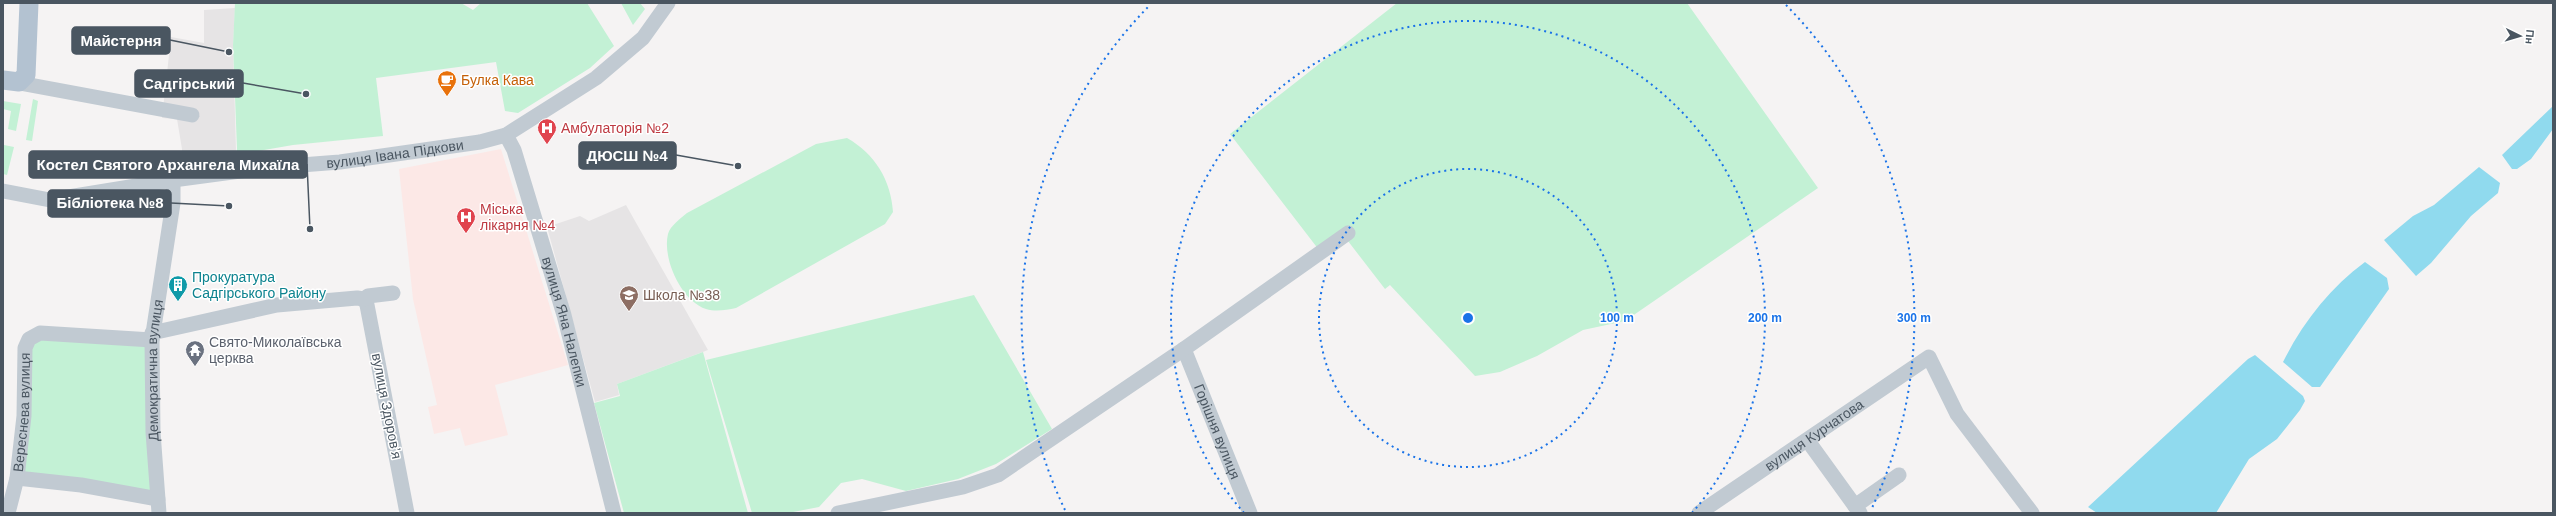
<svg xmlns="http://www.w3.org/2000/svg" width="2556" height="516" font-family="Helvetica,sans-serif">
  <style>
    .education { fill: #e6e4e5 }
    .medical { fill: #fce8e6 }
    .green { fill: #c3f1d5 }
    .water { fill: #90daee }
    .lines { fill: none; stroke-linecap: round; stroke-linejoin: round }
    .minor { stroke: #c1cad2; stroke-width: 15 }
    .major { stroke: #b3c2d1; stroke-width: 19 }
    .ring { fill: none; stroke: #1a73e8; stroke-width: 2; stroke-dasharray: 2 4 }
    .labels { text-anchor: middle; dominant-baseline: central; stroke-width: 3; stroke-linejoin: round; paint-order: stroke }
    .food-label { font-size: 14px; fill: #c56008; stroke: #fff; text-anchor: start }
    .health-label { font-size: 14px; fill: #be3a42; stroke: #fff; text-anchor: start }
    .street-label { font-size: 14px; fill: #4a5661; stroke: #fff }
    .culture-label { font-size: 14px; fill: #0d838f; stroke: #fff; text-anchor: start }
    .education-label { font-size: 14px; fill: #785e54; stroke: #fff; text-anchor: start }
    .worship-label { font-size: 14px; fill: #5b616d; stroke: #fff; text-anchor: start }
    .centre { fill: #1a73e8; stroke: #fff; stroke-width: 2 }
    .ring-label { font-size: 12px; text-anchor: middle; font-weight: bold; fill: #1a73e8; stroke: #fff; stroke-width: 3; stroke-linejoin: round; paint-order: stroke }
    .leader { fill: none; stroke: #4a5661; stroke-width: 1.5 }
    .callout-dot { fill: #4a5661; stroke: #fff; stroke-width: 1.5 }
    .callout { fill: #4a5661; stroke: #4a5661; stroke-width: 1.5 }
    .callout-label { font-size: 15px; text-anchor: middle; font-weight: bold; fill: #fff }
  </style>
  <rect width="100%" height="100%" fill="#f5f3f3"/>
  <path class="education" d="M235,8L233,45L236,151H232L227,158L182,168V149L177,119L162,118L171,37L204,43V10Z
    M626,205L708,350L617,384L619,395L595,402L547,227L580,216L589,221Z"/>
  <path class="medical" d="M501,149L568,365L495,385L508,435L465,446L460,428L434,434L428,407L437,405L413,299L399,169Z"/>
  <path class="green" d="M235,3H461L473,10L481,3H587L614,46L590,68L518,113L505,111L496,62L376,78L383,136L293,145L236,155L237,149L233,45Z
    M621,3H640L645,9L633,25Z
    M1397,3H1687L1818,188L1625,321L1583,330L1537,356L1500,372L1475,376L1390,285L1385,289L1341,232L1319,250L1230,134Z
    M33,99L38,101L32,141L26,140Z
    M3,101L21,104L16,131L8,129L11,111L3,109Z
    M847,138C875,154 891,180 893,212L885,224L736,308C726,310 716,312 706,309C681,301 662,258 668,234C670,226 681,218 687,213L816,144Z
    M4,145L14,147L7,175L3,174Z
    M974,295L1052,429L996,464L958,479L906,491L862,479L841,483L819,507L788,513H752L706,360Z
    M34,329L149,333L155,502L17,478Z
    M703,352L748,513H624L594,403L620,396L617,384Z"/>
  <path class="water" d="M2553,106V129L2531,159L2517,169H2512L2502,155Z
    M2479,167L2500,183L2498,193L2471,216L2431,263L2416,276L2384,240L2413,216L2434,205Z
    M2365,262L2387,278L2389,289L2320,387H2312L2283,362C2303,322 2330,288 2365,262Z
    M2255,355L2303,396L2305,401L2300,410L2277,439L2249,459L2216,513H2097L2088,507L2248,359Z"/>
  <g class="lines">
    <g class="minor">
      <path d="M14,82L192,115"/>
      <path id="s1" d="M506,135L514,150L564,315L614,513"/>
      <path id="s2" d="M3,191L50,200L173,180L262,168L340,162L480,142L506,135L596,78L643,38L668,3"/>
      <path d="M364,299L367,305L407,513"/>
      <path d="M152,333L277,305L357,298L364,299L368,296L393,293"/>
      <path id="s3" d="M1184,349L1250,513"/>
      <path d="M1808,441L1860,513"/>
      <path d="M17,478L81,485L158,499"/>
      <path d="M1855,506L1899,475"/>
      <path id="s4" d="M8,513L17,478L24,416L25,348L29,339L40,333L152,340"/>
      <path id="s5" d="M159,513L153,432L152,340L173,203V180"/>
      <path d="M838,513L963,487L998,475L1184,349L1348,233"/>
      <path id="s6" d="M1699,513L1929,357L1957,414L2032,513"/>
    </g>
    <path class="major" d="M3,80L19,82L26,75L29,3"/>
  </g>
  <g class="ring">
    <circle cx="1468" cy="318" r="149"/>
    <path d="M1244 513A297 297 0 1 1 1692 513"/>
    <path d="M1065 510A446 446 0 0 1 1150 5M1786 5A446 446 0 0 1 1871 510"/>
  </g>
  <defs>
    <symbol id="cafe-pin" viewBox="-11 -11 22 30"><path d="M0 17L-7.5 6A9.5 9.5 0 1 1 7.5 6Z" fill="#e8710a" stroke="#fff"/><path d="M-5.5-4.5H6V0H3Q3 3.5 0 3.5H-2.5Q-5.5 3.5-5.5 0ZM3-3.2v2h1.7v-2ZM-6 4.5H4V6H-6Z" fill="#fff"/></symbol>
    <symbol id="hospital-pin" viewBox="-11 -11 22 30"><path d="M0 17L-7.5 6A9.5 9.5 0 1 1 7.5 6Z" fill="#e0444e" stroke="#fff"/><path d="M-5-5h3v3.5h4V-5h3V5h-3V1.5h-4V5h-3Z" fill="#fff"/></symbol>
    <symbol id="building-pin" viewBox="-11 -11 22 30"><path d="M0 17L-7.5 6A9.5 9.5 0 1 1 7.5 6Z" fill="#0f9aa8" stroke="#fff"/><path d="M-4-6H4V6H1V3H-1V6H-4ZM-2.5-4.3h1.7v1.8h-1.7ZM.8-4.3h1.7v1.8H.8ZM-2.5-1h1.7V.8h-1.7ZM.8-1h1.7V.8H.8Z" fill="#fff"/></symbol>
    <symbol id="school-pin" viewBox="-11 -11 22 30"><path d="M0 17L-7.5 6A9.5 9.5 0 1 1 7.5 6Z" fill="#8d6e63" stroke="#fff"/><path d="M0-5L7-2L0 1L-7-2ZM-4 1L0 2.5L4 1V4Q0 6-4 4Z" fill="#fff"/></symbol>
    <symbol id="temple-pin" viewBox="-11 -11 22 30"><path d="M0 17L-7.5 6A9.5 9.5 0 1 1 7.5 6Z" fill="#6b7280" stroke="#fff"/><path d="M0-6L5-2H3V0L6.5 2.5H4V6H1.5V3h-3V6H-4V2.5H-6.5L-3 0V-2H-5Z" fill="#fff"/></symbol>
  </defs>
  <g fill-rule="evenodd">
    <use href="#cafe-pin" x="436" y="69" width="22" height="30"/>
    <use href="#hospital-pin" x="536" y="117" width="22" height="30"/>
    <use href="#hospital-pin" x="455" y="206" width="22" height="30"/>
    <use href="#building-pin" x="167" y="274" width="22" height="30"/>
    <use href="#school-pin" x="618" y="284" width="22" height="30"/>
    <use href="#temple-pin" x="184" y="339" width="22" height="30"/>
  </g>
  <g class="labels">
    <g class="food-label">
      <text x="461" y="80">Булка Кава</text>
    </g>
    <g class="health-label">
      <text x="561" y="128">Амбулаторія №2</text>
      <text x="480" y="209">Міська<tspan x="480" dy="16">лікарня №4</tspan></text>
    </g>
    <g class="street-label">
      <text stroke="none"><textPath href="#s2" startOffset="396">вулиця Івана Підкови</textPath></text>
      <text stroke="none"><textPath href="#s1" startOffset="196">вулиця Яна Налепки</textPath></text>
      <text stroke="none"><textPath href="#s5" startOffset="143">Демократична вулиця</textPath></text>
      <text transform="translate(387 406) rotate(79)">вулиця Здоровʼя</text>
      <text stroke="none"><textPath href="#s4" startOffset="102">Вереснева вулиця</textPath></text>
      <text stroke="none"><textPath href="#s3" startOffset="89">Горішня вулиця</textPath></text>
      <text stroke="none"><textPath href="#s6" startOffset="139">вулиця Курчатова</textPath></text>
    </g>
    <g class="culture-label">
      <text x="192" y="277">Прокуратура<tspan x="192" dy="16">Садгірського Району</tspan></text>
    </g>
    <g class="education-label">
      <text x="643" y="295">Школа №38</text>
    </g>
    <g class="worship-label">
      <text x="209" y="342">Свято-Миколаївська<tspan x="209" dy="16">церква</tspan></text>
    </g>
  </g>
  <circle cx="1468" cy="318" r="6" class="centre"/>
  <g class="ring-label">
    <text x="1617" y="322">100 m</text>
    <text x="1765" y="322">200 m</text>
    <text x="1914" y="322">300 m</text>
  </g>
  <path class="leader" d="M229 52L170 40M306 94L243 83M738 166L676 155M310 229L307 164M229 206L171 203"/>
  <g class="callout-dot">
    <circle cx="229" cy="52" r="4"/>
    <circle cx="306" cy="94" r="4"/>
    <circle cx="738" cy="166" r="4"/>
    <circle cx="310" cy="229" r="4"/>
    <circle cx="229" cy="206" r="4"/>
  </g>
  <g class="callout">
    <rect x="72" y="27" width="98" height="27" rx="4"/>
    <rect x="135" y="70" width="108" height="27" rx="4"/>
    <rect x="579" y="142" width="97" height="27" rx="4"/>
    <rect x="29" y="151" width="278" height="27" rx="4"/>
    <rect x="48" y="190" width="123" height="27" rx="4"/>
  </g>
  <g class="callout-label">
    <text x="121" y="46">Майстерня</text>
    <text x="189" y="89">Садгірський</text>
    <text x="627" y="161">ДЮСШ №4</text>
    <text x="168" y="170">Костел Святого Архангела Михаїла</text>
    <text x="110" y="208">Бібліотека №8</text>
  </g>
  <rect width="2556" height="516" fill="none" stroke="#4a5661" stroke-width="8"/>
  <g transform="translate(2520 36) rotate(95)" stroke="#ffffff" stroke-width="3" paint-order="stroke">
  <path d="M0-3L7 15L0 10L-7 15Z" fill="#4a5661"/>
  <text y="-6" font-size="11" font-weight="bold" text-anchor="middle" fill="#4a5661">Пн</text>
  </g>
</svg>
